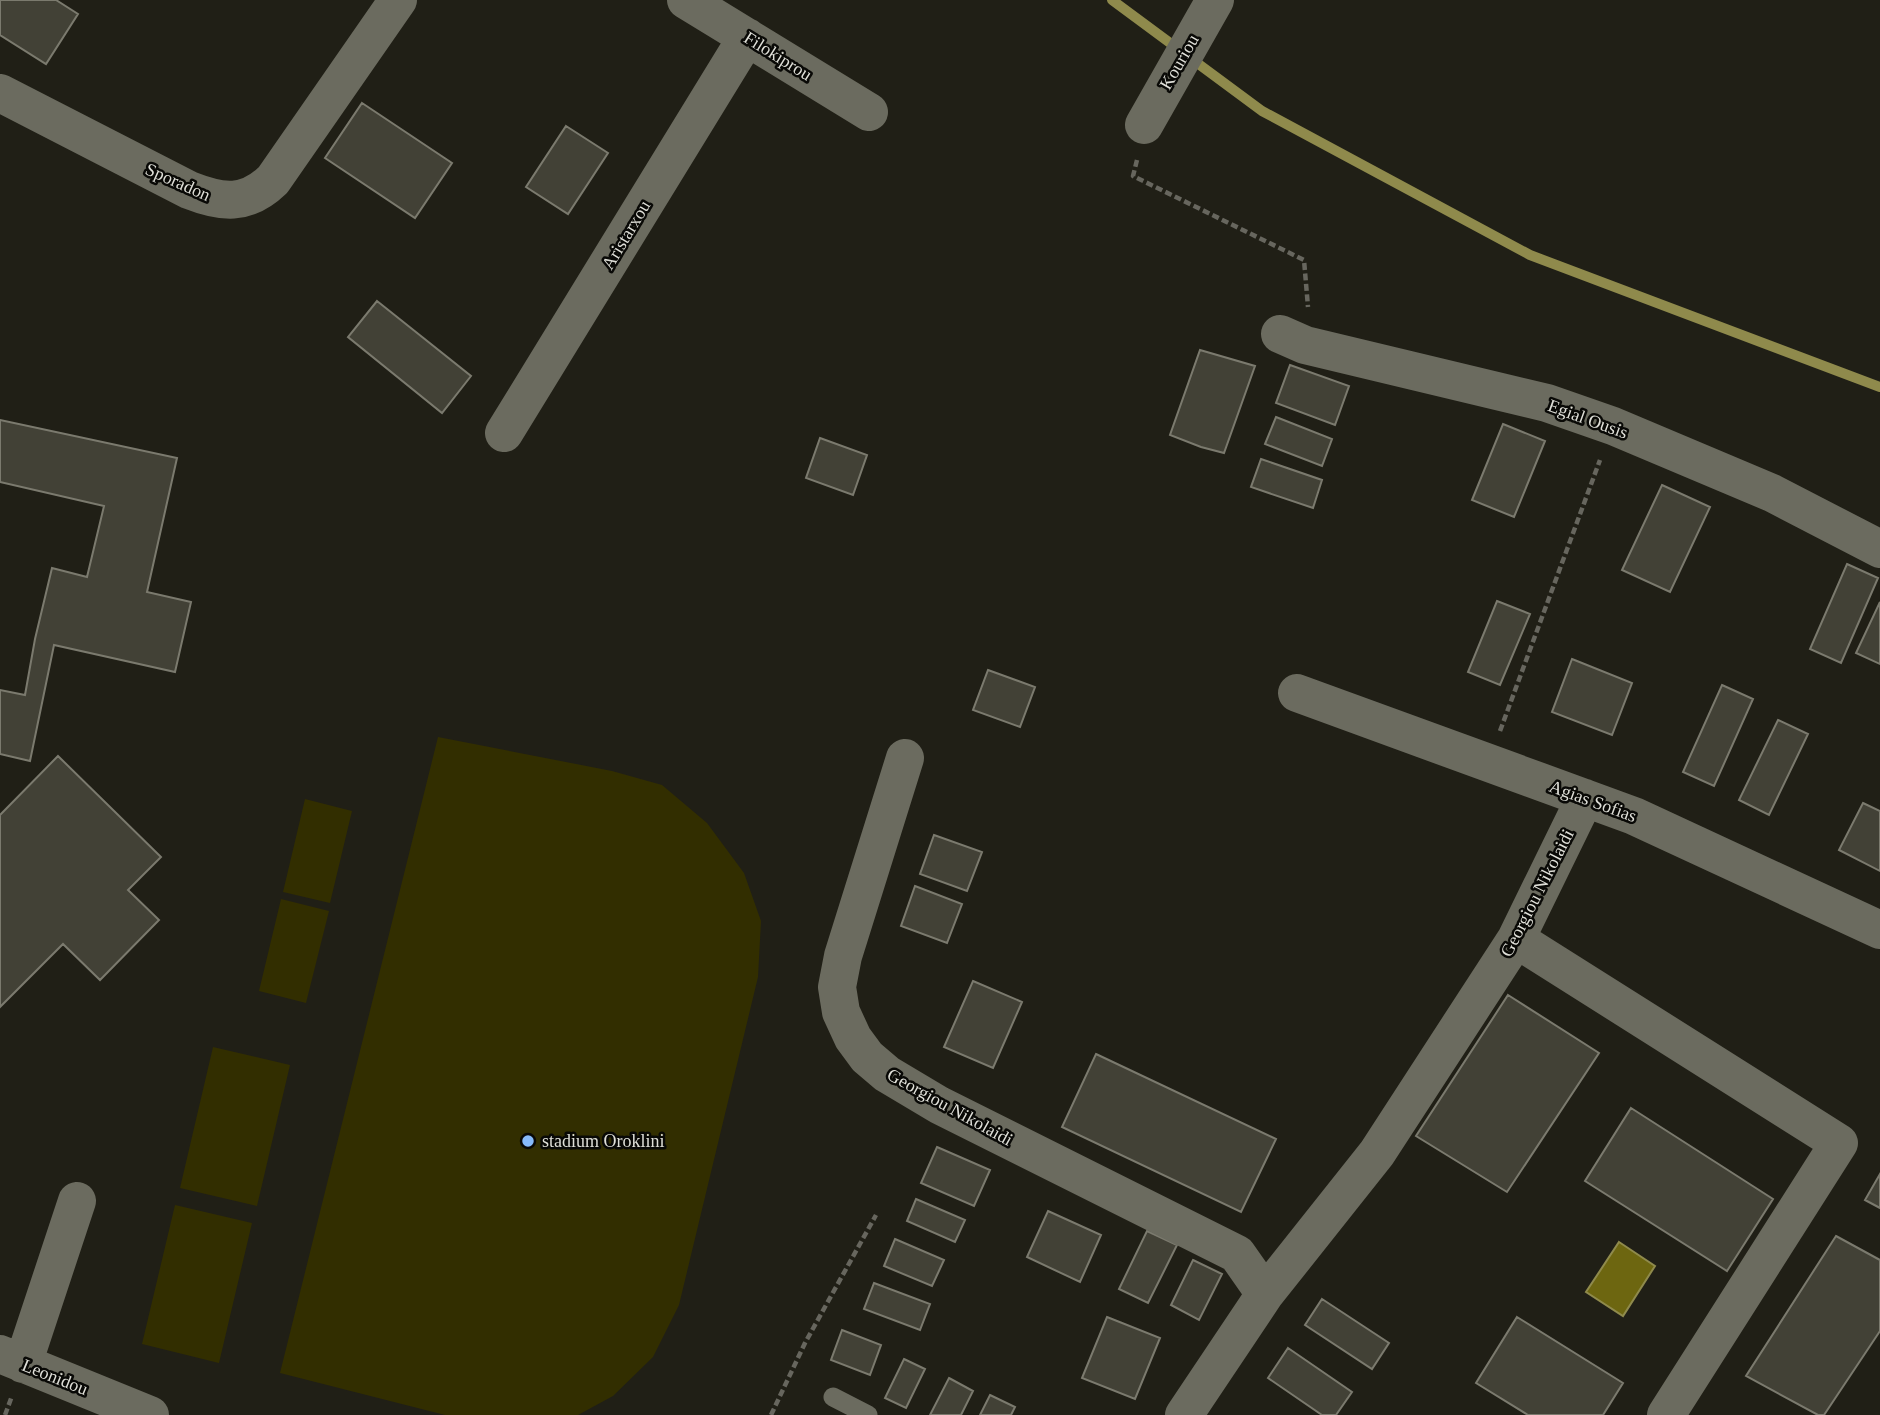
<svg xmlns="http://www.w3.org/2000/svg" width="1880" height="1415" font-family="Georgia,serif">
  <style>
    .green { fill: #322e00 }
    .water { fill: #6d6610; stroke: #8f8a4c; stroke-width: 2 }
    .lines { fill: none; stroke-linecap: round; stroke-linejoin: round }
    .stream { stroke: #8f8a4c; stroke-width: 10 }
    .building { fill: #424136; stroke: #7b7a6e; stroke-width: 2 }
    .path { stroke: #67665e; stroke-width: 4.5; stroke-dasharray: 7 3.5; stroke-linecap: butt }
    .service { stroke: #6b6b5f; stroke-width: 19 }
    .minor { stroke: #6b6b5f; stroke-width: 38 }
    .poi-dot { fill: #87bbfb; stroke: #090906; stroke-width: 2.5 }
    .labels { text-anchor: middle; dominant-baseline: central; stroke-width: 5; stroke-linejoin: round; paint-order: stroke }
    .street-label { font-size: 18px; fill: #dfdfd8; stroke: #090906 }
    .poi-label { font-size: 18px; fill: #dfdfd8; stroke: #090906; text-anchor: start }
  </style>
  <rect width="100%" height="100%" fill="#201f16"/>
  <path class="green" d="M438,737L612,771L662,785L707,823L744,873L761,921L758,977L679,1305L653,1357L613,1396L578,1415H445L280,1373Z
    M305,799L352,811L330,903L283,892Z
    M281,899L329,911L306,1003L259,991Z
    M213,1047L290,1065L257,1206L180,1188Z
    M175,1205L252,1223L219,1363L142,1344Z"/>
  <path class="water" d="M1619,1242L1655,1266L1623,1316L1586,1292Z"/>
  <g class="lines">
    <path class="stream" d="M1112,0L1262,111L1530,255L1880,387"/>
  </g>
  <path class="building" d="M0,0H56L78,14L46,64L0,35Z
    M362,103L452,163L415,218L325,158Z
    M566,126L608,153L568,214L526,187Z
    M377,301L471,376L442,413L348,337Z
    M1200,350L1255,366L1224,453L1201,447L1170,435Z
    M1290,365L1349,386L1335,425L1276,403Z
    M1276,417L1332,439L1322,466L1265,444Z
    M0,420L177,458L147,592L191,602L175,672L54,645L30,761L0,754V690L25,695L35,639L52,568L87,577L104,506L0,482Z
    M1503,424L1545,441L1514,517L1472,500Z
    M820,438L867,455L853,495L806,478Z
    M1261,459L1322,480L1313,508L1251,487Z
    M1662,485L1710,507L1670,592L1622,570Z
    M1847,564L1878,578L1841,663L1810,649Z
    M1497,601L1530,614L1500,685L1468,672Z
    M1880,602V664L1856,653Z
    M1572,659L1632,683L1612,735L1552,712Z
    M988,670L1035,687L1020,727L973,710Z
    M1722,685L1753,699L1714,786L1683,772Z
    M1778,720L1808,734L1769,815L1739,800Z
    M58,756L161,857L128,890L159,920L100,980L63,944L0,1007V815Z
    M1863,803L1880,811V871L1839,850Z
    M934,835L982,852L967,891L920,874Z
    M915,886L962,904L947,943L901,926Z
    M973,981L1022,1002L993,1068L944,1047Z
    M1508,995L1599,1053L1507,1192L1416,1136Z
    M1096,1054L1276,1139L1241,1212L1062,1127Z
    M1631,1108L1773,1199L1727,1271L1585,1181Z
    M937,1147L990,1170L974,1206L921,1183Z
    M1880,1174V1208L1865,1200Z
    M916,1199L965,1220L955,1242L907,1221Z
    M1048,1211L1101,1235L1080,1282L1027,1257Z
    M1147,1231L1177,1245L1148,1303L1119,1289Z
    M1836,1236L1880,1260V1331L1824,1415H1818L1746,1376Z
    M895,1239L944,1260L932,1286L884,1266Z
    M1193,1260L1222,1274L1199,1320L1171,1305Z
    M874,1283L930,1304L920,1330L864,1309Z
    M1322,1299L1389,1343L1372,1369L1305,1325Z
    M1107,1317L1160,1338L1135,1399L1082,1378Z
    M1517,1317L1623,1383L1603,1415H1528L1476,1383Z
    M842,1330L881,1345L870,1375L831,1360Z
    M1288,1348L1352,1392L1336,1415H1322L1268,1378Z
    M904,1359L925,1369L906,1408L885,1398Z
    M949,1378L973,1391L961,1415H930Z
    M990,1395L1015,1407L1011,1415H980Z"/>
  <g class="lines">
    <path class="path" d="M1137,160L1133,176L1304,260L1308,307
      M1500,731L1600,460
      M5,1415L12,1396
      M771,1415L805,1343L876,1215"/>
    <path class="service" d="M833,1397L868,1415"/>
    <path class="minor" d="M686,0L869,112
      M0,93L189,190C222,203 246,206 273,180L398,0
      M1144,125L1215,0
      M1280,334L1305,345L1547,403L1613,426L1772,493L1880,549
      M504,433L747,37
      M1297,693L1634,816L1880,930
      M905,758L843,956L837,987L841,1012L853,1038L867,1057L887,1074L939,1105L1237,1254L1265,1294
      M1516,939L1839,1143L1666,1415
      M0,1354L150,1415
      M23,1364L77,1201
      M1184,1415L1265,1294L1377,1153L1516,939L1585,798"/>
  </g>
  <circle class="poi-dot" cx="528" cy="1141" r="7"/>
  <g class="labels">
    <g class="street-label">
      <text transform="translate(778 56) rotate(32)">Filokiprou</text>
      <text transform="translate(1179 62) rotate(-60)">Kouriou</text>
      <text transform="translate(178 182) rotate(24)">Sporadon</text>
      <text transform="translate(626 235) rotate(-59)">Aristarxou</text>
      <text transform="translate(1588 419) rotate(20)">Egial Ousis</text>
      <text transform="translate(1593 801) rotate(20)">Agias Sofias</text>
      <text transform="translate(1537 893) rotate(-63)">Georgiou Nikolaidi</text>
      <text transform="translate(950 1107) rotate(29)">Georgiou Nikolaidi</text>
      <text transform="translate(55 1377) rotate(22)">Leonidou</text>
    </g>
    <g class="poi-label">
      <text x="542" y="1141">stadium Oroklini</text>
    </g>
  </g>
</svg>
